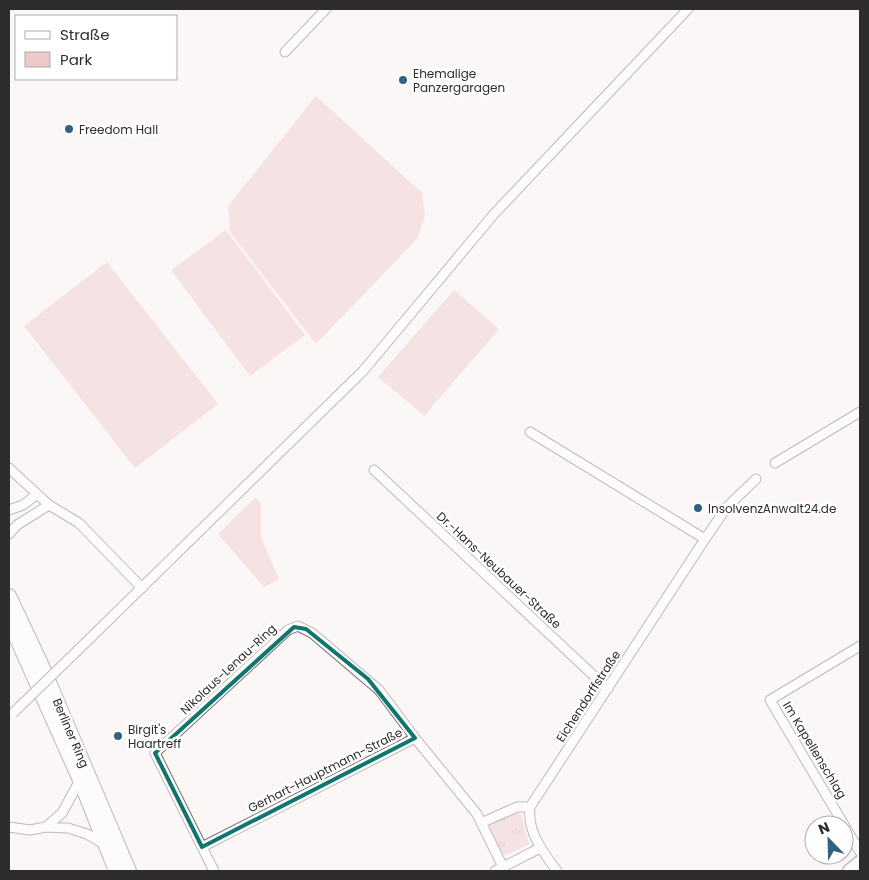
<svg xmlns="http://www.w3.org/2000/svg" width="869" height="880" font-family="Poppins,sans-serif">
  <style>
    .grass { fill: url(#grass-tufts) }
    .green { fill: #eec8ca }
    .lines { fill: none; stroke-linecap: round; stroke-linejoin: round }
    .street-casing { stroke: #736f6f; stroke-width: 11 }
    .secondary-casing { stroke: #736f6f; stroke-width: 15 }
    .primary-casing { stroke: #736f6f; stroke-width: 16 }
    .street { stroke: #fff; stroke-width: 9 }
    .secondary { stroke: #fff; stroke-width: 12 }
    .primary { stroke: #fff; stroke-width: 14 }
    .street-bridge-casing { stroke: #736f6f; stroke-width: 11; stroke-linecap: butt }
    .street-bridge { stroke: #fff; stroke-width: 9 }
    .marked { fill: none; stroke: #0f766e; stroke-width: 4; stroke-linejoin: round }
    .poi-dot { fill: #316381; stroke: #fff; stroke-width: 2 }
    .labels { text-anchor: middle; dominant-baseline: central; stroke-width: 5; stroke-linejoin: round; paint-order: stroke }
    .poi-label { font-size: 12px; fill: #2e2c2c; stroke: #fff; text-anchor: start }
    .street-label { font-size: 12px; fill: #2e2c2c; stroke: #fff }
  </style>
  <defs>
    <pattern id="grass-tufts" width="24" height="20" patternUnits="userSpaceOnUse" patternTransform="scale(1.25)"><rect width="24" height="20" fill="#eec8ca"/><path d="M3 7l-1-3M5 7V3M7 7l1-3M15 17l-1-3M17 17v-4M19 17l1-3" fill="none" stroke="#ccacae"/></pattern>
  </defs>
  <rect width="100%" height="100%" fill="#fbf7f7"/>
  <path class="grass" d="M516,812L521,814L529,844L507,855L502,853L489,826Z"/>
  <path class="green" d="M316,96L422,193L425,216L417,239L316,344L230,232L228,206Z
    M226,230L305,335L250,376L171,270Z
    M107,262L218,404L135,468L24,326Z
    M454,290L499,329L424,416L378,377Z
    M256,497L261,503V537L279,579L264,587L218,534Z"/>
  <g class="lines">
    <defs>
      <path id="street" d="M285,52L326,9
        M530,432L705,539
        M775,463L860,412
        M9,468L49,505L79,523L142,588
        M374,470L608,689
        M9,510L23,505L36,495
        M9,534L17,525L49,505
        M860,646L770,700L860,852
        M77,651L363,371L494,214L688,9
        M481,823L517,807H530
        M9,827L30,830L46,827L68,828L87,834L106,845
        M46,827L62,813L80,780
        M202,847L415,738
        M214,871L155,753L288,630L298,626L312,633L379,690L415,738L477,814L503,867
        M495,871L540,848
        M557,871C543,852 527,832 530,807L705,539L727,507L756,479"/>
      <path id="secondary" d="M849,871L860,862"/>
      <path id="primary" d="M9,596L42,666L129,871
        M9,621L80,780L116,871"/>
    </defs>
    <use href="#street" class="street-casing"/>
    <use href="#secondary" class="secondary-casing"/>
    <use href="#primary" class="primary-casing"/>
    <use href="#street" class="street"/>
    <use href="#secondary" class="secondary"/>
    <use href="#primary" class="primary"/>
    <defs>
      <path id="street-bridge" d="M13,713L77,651"/>
    </defs>
    <use href="#street-bridge" class="street-bridge-casing"/>
    <use href="#street-bridge" class="street-bridge"/>
  </g>
  <path d="M0 0H869V880H0ZM294,627L306,629L368,679L415,738L202,847L155,753Z" fill="#fbf7f7" fill-opacity=".55" fill-rule="evenodd"/>
  <path class="marked" d="M294,627L306,629L368,679L415,738L202,847L155,753Z"/>
  <g class="poi-dot">
    <circle cx="403" cy="80" r="5"/>
    <circle cx="69" cy="129" r="5"/>
    <circle cx="698" cy="508" r="5"/>
    <circle cx="118" cy="736" r="5"/>
  </g>
  <g class="labels">
    <g class="poi-label">
      <text x="413" y="73">Ehemalige<tspan x="413" dy="14">Panzergaragen</tspan></text>
      <text x="79" y="129">Freedom Hall</text>
      <text x="708" y="508">InsolvenzAnwalt24.de</text>
      <text x="128" y="729">Birgit's<tspan x="128" dy="14">Haartreff</tspan></text>
    </g>
    <g class="street-label">
      <text transform="translate(499 570) rotate(43)">Dr.-Hans-Neubauer-Straße</text>
      <text transform="translate(228 669) rotate(-43)">Nikolaus-Lenau-Ring</text>
      <text transform="translate(588 696) rotate(-57)">Eichendorffstraße</text>
      <text transform="translate(71 733) rotate(67)">Berliner Ring</text>
      <text transform="translate(815 750) rotate(59)">Im Kapellenschlag</text>
      <text transform="translate(325 770) rotate(-27)">Gerhart-Hauptmann-Straße</text>
    </g>
  </g>
  <rect width="869" height="880" fill="none" stroke="#2e2c2c" stroke-width="20"/>
  <rect x="15" y="15" width="162" height="65" fill="#ffffff" stroke="#ababab"/>
  <rect x="25" y="31" width="25" height="8" fill="#ffffff" stroke="#ababab"/>
  <text x="60" y="40" font-size="15" fill="#2e2c2c">Straße</text>
  <rect x="25" y="52" width="25" height="15" fill="#eec8ca" stroke="#ababab"/>
  <text x="60" y="65" font-size="15" fill="#2e2c2c">Park</text>
  <g transform="translate(829 840) rotate(337)"><circle r="24" fill="#ffffff" stroke="#ababab"/>
  <path d="M0-4L9 19L0 12L-9 19Z" fill="#316381"/>
  <text y="-8" font-size="14" font-weight="bold" text-anchor="middle" fill="#2e2c2c">N</text>
  </g>
</svg>
